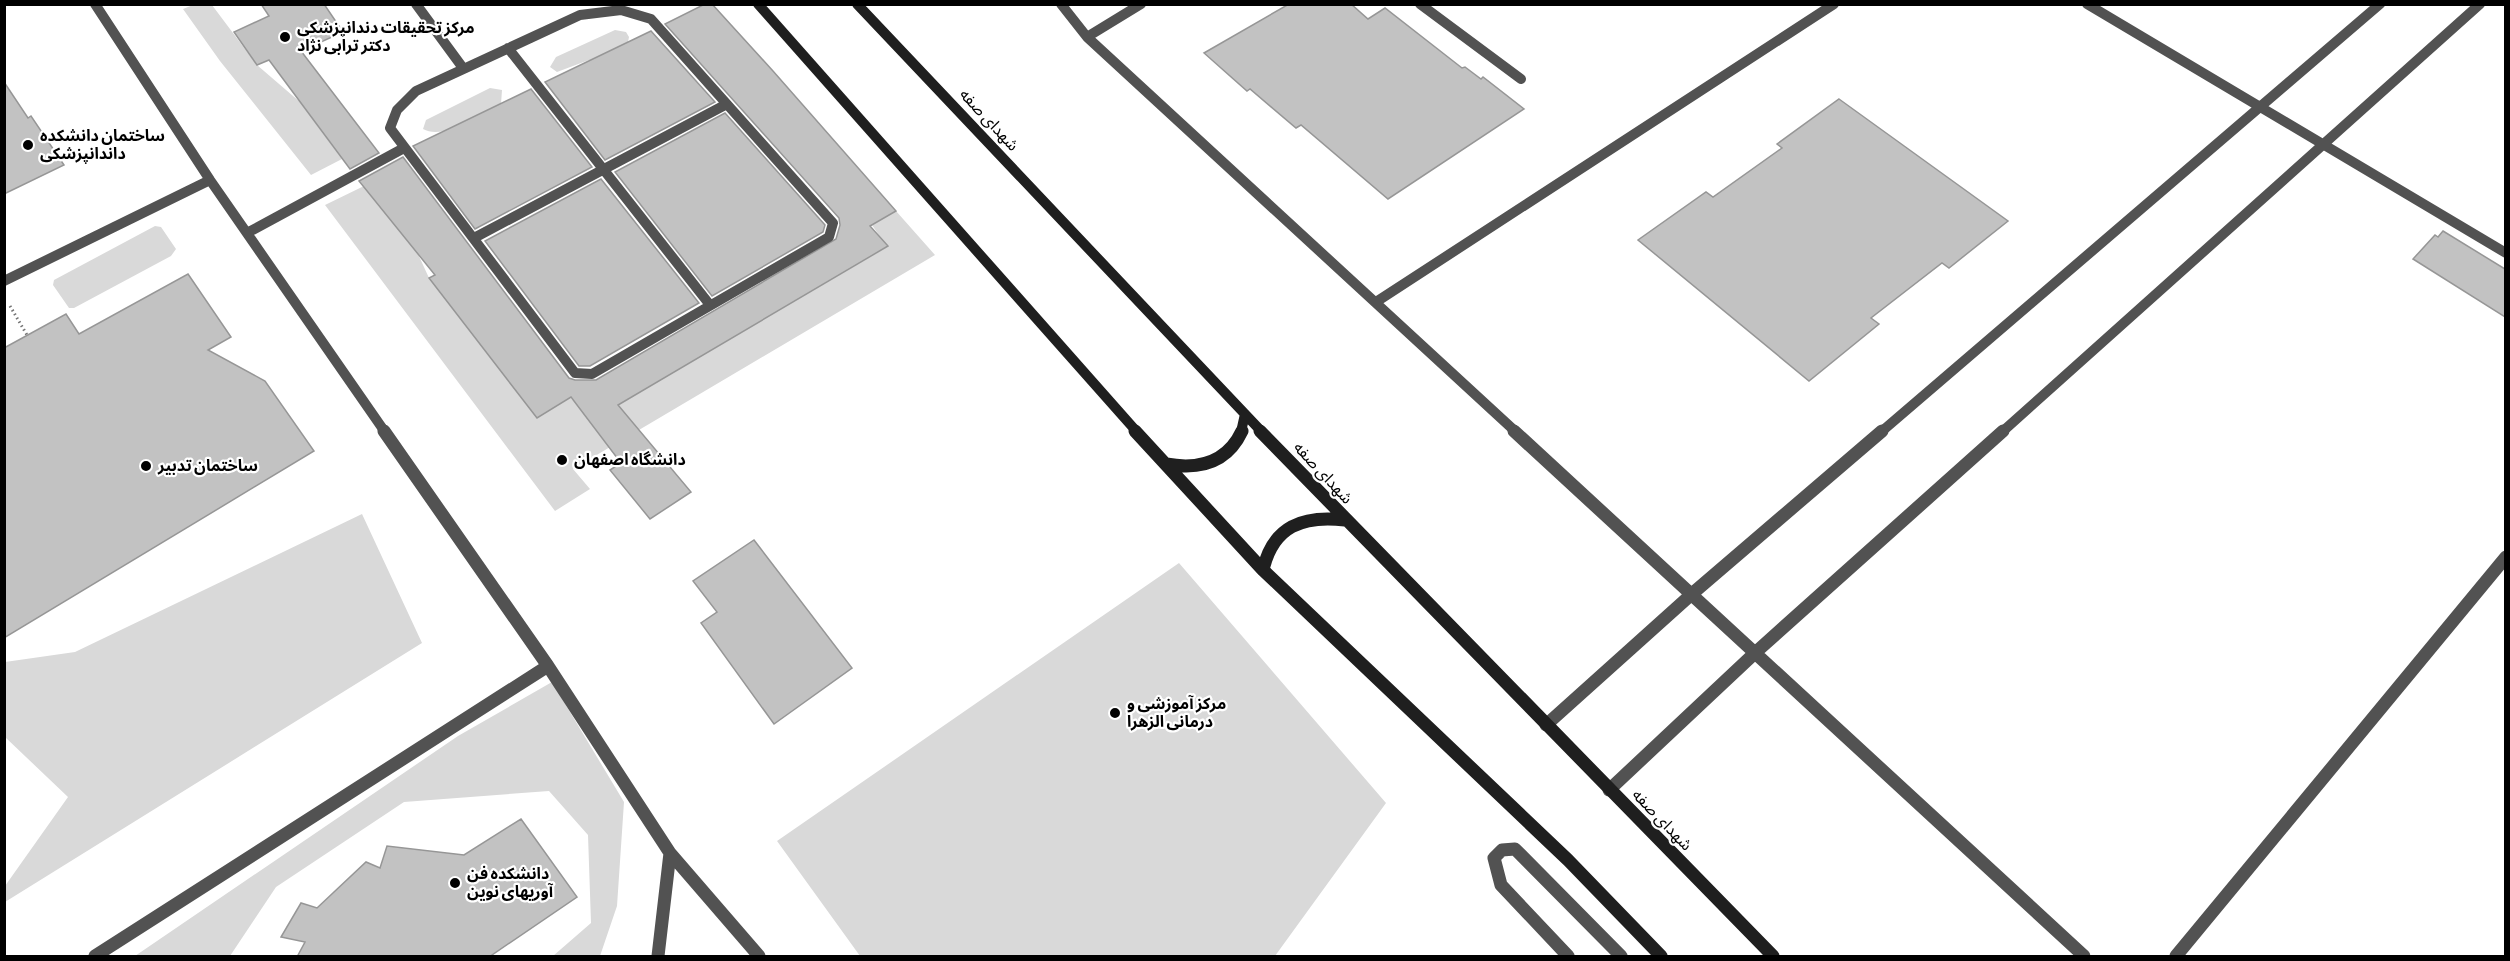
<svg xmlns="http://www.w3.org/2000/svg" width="2510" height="961" font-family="'Alegreya Sans','Noto Sans Arabic',sans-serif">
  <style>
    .green { fill: #d9d9d9 }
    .building { fill: #c2c2c2; stroke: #969696; stroke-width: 1.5 }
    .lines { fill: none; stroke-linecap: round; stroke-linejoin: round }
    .path { stroke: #747474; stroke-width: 3; stroke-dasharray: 1.5 3; stroke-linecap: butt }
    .service-far1 { stroke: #525252; stroke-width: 10 }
    .service { stroke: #525252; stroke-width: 13 }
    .secondary-far1 { stroke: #1f1f1f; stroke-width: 10 }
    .secondary { stroke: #1f1f1f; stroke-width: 13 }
    .poi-dot { fill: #000; stroke: #fff; stroke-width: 2 }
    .labels { text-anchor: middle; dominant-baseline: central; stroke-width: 4.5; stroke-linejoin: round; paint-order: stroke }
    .poi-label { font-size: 16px; font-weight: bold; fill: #000; stroke: #fff; text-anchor: start }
    .street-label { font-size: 16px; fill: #000; stroke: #fff }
  </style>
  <rect width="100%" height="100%" fill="#fff"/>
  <path class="green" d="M193,5H212L257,65L300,102L342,159L311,175L220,61L183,9Z
    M615,30L626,32L629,37L628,42L613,50L641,122L589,60L557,72L550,67L556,57Z
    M490,88L502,90L501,104C480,114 444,141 423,129L426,120Z
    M364,186L418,254L429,278L575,402L590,421L887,247L872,225L896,211L935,255L573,469L590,489L555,511L325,205Z
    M155,226L161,227L176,249L171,256L74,308H69L53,285L54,280Z
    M362,514L422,643L5,902V886L68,797L5,737V662L75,652Z
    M1179,563L1386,803L1275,956H860L777,841Z
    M552,682L624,802L617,906L600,956H553L591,923L588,835L549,791L404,802L276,887L230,956H135L458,736Z"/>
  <path class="building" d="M261,4H324L343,32L301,51L379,153L350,169L269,60L257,65L234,32L269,16Z
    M705,4H712L773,71L896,211L870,226L888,246L618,405L691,492L650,519L610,470L621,463L571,397L537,418L429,278L435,275L359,181L403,157L569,378L575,380H596L836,239L840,225L839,218L665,24Z
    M1289,4H1351L1368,19L1385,8L1462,68L1465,67L1481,79L1483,77L1524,109L1388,199L1301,125L1296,128L1250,89L1247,91L1204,53Z
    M651,31L715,102L605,160L545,82Z
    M4,82L28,118L31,116L64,165L4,194Z
    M531,89L592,167L475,229L413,146Z
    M1839,99L2008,221L1949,268L1942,263L1871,318L1879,324L1809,381L1638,240L1706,192L1713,197L1782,148L1777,144Z
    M725,113L825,225L823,232L712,296L615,172Z
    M601,179L699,303L590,366H579L485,241Z
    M2443,231L2505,269V317L2413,259L2435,235L2438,237Z
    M188,274L231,337L208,350L265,381L314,451L4,638V348L66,314L79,334Z
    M754,540L852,668L774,724L701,623L717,612L693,581Z
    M521,819L577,897L489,957H297L305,942L281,937L301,903L317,908L366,862L380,868L387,846L464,855Z"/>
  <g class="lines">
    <path class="path" d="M10,306L27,335"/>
    <path class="service-far1" d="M95,4L210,180L385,432
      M416,4L463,68
      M1061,4L1087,37L1516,432
      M1420,4L1521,79
      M2087,4L2506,253
      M621,10L651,19L833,223L829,237L592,374L575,373L390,128L397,110L416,91L580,15Z
      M1087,37L1141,4
      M508,48L710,305
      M247,233L404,148
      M474,238L725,105
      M4,281L210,180
      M1376,302L1834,4
      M1881,432L2380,4
      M2002,432L2480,4"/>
    <path class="service" d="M384,431L548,666L670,853L759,956
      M1514,431L2084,956
      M1546,725L1693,593L1882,431
      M1609,790L1756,652L2003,431
      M95,956L548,666
      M658,956L670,853
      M1568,956L1501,885L1494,858L1502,850L1515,849L1621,956
      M2176,956L2506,557"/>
    <path class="secondary-far1" d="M758,4L1137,432
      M857,4L1262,432
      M1241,432L1245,414"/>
    <path class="secondary" d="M1135,431L1263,570L1568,860L1661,956
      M1260,431L1773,956
      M1166,464C1199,470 1227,463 1242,431
      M1263,570C1273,526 1303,515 1345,520"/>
  </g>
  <g class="poi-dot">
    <circle cx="285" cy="37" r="6"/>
    <circle cx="28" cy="145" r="6"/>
    <circle cx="562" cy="460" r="6"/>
    <circle cx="146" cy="466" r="6"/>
    <circle cx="1115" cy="713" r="6"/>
    <circle cx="455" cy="883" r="6"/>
  </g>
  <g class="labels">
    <g class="poi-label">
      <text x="297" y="28">مرکز تحقیقات دندانپزشکی<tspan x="297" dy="18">دکتر ترابی نژاد</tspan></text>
      <text x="40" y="136">ساختمان دانشکده<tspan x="40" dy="18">داندانپزشکی</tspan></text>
      <text x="574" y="460">دانشگاه اصفهان</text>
      <text x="158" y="466">ساختمان تدبیر</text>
      <text x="1127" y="704">مرکز آموزشی و<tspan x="1127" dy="18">درمانی الزهرا</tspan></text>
      <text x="467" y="874">دانشکده فن<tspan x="467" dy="18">آوریهای نوین</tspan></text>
    </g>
    <g class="street-label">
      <text transform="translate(989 120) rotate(47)">شهدای صفه</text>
      <text transform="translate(1323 473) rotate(47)">شهدای صفه</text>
      <text transform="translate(1662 820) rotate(46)">شهدای صفه</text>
    </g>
  </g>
  <rect width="2510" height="961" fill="none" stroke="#000000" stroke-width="12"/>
</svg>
